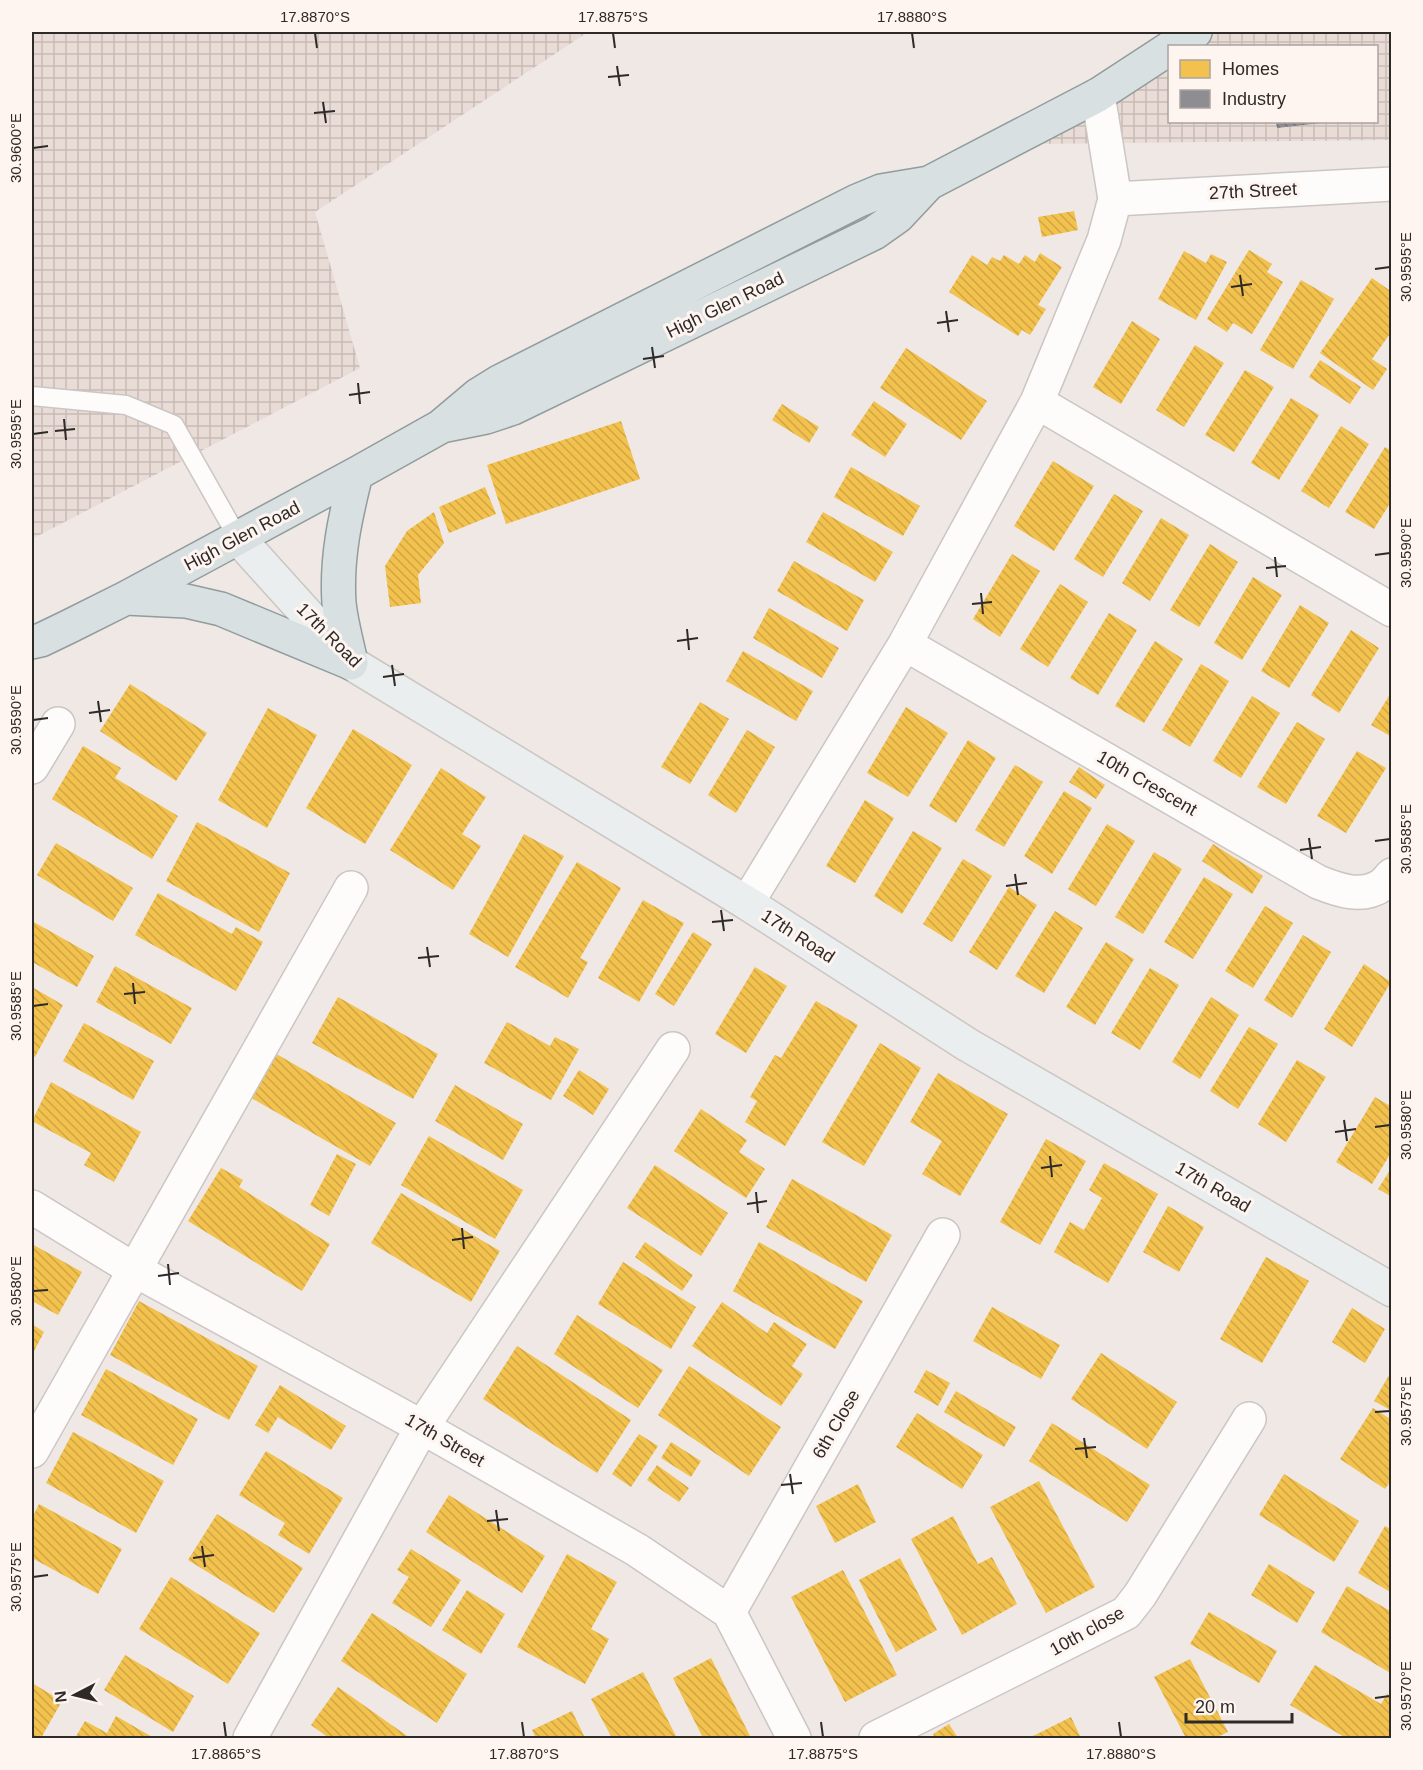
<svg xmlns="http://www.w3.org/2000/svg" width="1423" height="1770" font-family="Helvetica,sans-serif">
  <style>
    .industrial { fill: url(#industrial-grid) }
    .homes { fill: url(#homes-back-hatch) }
    .industry { fill: url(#industry-back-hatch) }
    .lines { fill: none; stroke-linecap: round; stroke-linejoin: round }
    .lane-casing { stroke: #cbc6c4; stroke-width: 21 }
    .street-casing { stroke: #cbc6c4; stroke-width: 36 }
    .secondary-casing { stroke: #cbc6c4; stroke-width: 36 }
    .primary-casing { stroke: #919c9c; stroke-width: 36 }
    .lane { stroke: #fdfcfb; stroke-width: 18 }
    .street { stroke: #fdfcfb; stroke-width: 33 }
    .secondary { stroke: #ebeeee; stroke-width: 33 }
    .primary { stroke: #d9e0e1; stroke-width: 33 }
    .ticks { fill: none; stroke: #2e2a28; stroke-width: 2 }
    .labels { text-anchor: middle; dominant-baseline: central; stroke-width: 6; stroke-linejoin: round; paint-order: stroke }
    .street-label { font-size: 18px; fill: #2e2a28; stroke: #fef4f0 }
    .neatline { fill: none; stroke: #2e2a28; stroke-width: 2 }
    .ticks-label { font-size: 15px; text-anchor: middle; fill: #2e2a28 }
  </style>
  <defs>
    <pattern id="industrial-grid" width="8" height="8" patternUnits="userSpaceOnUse" patternTransform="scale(1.5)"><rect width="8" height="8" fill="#e9dbd5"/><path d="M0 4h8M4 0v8" fill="none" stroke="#c8bcb7"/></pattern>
    <pattern id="homes-back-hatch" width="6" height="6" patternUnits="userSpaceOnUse" patternTransform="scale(1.5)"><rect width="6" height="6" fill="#f2c14e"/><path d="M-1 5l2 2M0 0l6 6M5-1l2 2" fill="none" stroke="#d0a644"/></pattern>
    <pattern id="industry-back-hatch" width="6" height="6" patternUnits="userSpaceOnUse" patternTransform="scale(1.5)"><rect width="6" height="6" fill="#8d8d92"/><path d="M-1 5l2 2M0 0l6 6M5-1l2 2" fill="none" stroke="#747377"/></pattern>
  </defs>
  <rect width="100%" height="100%" fill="#efe8e5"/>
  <path class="industrial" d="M32,32H588L315,212L360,368L32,539Z
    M1199,32H1391V140L1031,144L1169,51L1170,122H1376V46H1177Z"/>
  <path class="homes" d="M1074,211L1078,230L1042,237L1038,217Z
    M1249,250L1272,264L1267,272L1283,282L1252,334L1233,323L1227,332L1207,319Z
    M1184,251L1206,263L1211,254L1227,262L1196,320L1158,299Z
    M1040,253L1062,267L1038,305L1046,309L1030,335L1022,330L1018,336L949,292L972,255L987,265L992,257L1000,261L1004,255L1019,264L1025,255L1035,262Z
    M1372,278L1392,292V331L1372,359L1387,369L1373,390L1320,353Z
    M1301,280L1334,299L1293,369L1260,350Z
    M1132,321L1160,339L1121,404L1093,387Z
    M1195,345L1224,363L1184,427L1156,410Z
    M906,348L987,401L961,440L880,388Z
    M1320,360L1361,387L1350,404L1309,377Z
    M1245,370L1274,387L1234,452L1205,435Z
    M1291,398L1319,415L1279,480L1251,463Z
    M874,401L907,424L885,457L851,435Z
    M782,404L819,427L809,443L772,420Z
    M621,421L640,479L506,524L487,465Z
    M1341,426L1369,444L1329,508L1301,491Z
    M1385,447L1392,451V500L1374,529L1345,512Z
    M1053,461L1094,486L1054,551L1014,526Z
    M851,467L920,506L903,536L834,497Z
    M485,487L496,514L449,533L439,507Z
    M1114,494L1143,511L1103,577L1074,559Z
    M434,512L444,543L418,575L421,603L390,607L385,566L407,531Z
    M823,512L893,552L875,582L806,542Z
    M1161,518L1189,535L1150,601L1122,583Z
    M1210,544L1238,562L1199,627L1170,610Z
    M1012,554L1040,571L1000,637L973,619Z
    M794,561L864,600L847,631L777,591Z
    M1253,577L1282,595L1242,660L1214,643Z
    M1060,584L1088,602L1048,667L1020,649Z
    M1300,605L1329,623L1289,688L1261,671Z
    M769,608L839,648L822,678L753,638Z
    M1109,613L1137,630L1098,695L1070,678Z
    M1351,630L1379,648L1339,713L1311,695Z
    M1155,641L1183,659L1144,723L1115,706Z
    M743,651L813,691L796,721L726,681Z
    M1201,664L1229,681L1190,747L1162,730Z
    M130,684L207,733L176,781L100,731Z
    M1392,691V737L1371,725Z
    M1252,696L1280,713L1241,778L1213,761Z
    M700,702L729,719L690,784L661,767Z
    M906,707L948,733L908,797L867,773Z
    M268,708L317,735L267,828L218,800Z
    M1297,722L1325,739L1286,804L1257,787Z
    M353,729L412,765L365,844L306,808Z
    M747,730L775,747L736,813L708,795Z
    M968,740L996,758L956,823L929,806Z
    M83,746L121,768L115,778L178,816L152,859L52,799Z
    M1357,751L1386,768L1346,833L1317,816Z
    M1015,765L1043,782L1004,847L975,830Z
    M1079,767L1105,785L1096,799L1069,782Z
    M441,768L486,797L462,834L481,846L453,890L390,850Z
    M1064,791L1092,808L1052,874L1024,856Z
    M865,800L894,818L855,883L826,866Z
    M197,822L290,873L259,932L166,881Z
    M1107,824L1135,841L1096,906L1068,889Z
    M913,831L942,848L902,914L874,896Z
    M524,834L564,856L508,957L469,934Z
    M56,843L133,888L113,921L37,875Z
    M1213,844L1263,876L1252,894L1202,861Z
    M1154,852L1182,869L1143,934L1115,917Z
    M963,859L992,876L952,942L923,924Z
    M577,862L621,888L580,958L588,962L568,998L515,967Z
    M1204,877L1233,894L1193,959L1164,942Z
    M1009,887L1037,905L997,970L969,952Z
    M158,893L232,934L236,927L263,942L236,991L135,935Z
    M643,900L684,923L639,1002L598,978Z
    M1265,906L1293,923L1253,988L1225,971Z
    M1055,911L1083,928L1044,993L1015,976Z
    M32,921L94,956L77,987L32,962Z
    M693,932L712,944L674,1006L655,994Z
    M1303,935L1331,952L1292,1018L1264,1000Z
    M1106,942L1134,959L1095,1025L1066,1007Z
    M1364,964L1391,982L1352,1047L1324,1029Z
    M115,966L192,1008L171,1044L96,1002Z
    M755,967L787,986L746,1053L715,1034Z
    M1150,968L1179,985L1140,1050L1111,1033Z
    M32,987L63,1005L35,1057L32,1055Z
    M338,997L438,1054L413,1099L312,1043Z
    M1211,997L1239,1015L1200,1079L1172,1062Z
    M816,1001L858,1025L785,1146L745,1122L757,1101L750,1097L775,1055L781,1058Z
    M507,1022L550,1046L555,1037L579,1049L551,1100L484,1063Z
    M84,1023L154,1061L133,1100L63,1061Z
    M1249,1027L1278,1044L1238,1109L1210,1091Z
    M880,1043L921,1068L864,1166L822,1142Z
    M273,1052L396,1123L370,1166L248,1096Z
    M1297,1060L1326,1077L1286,1142L1258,1124Z
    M579,1070L609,1089L593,1115L563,1096Z
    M938,1073L1008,1114L960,1196L922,1174L942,1141L910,1122Z
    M51,1082L141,1132L114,1182L84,1165L91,1153L32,1121Z
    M455,1085L523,1124L503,1160L435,1121Z
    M1375,1097L1392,1107V1151L1372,1184L1336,1162Z
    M701,1109L747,1140L739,1152L765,1169L746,1198L674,1151Z
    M429,1136L523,1190L495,1239L401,1185Z
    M1046,1139L1086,1161L1040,1245L1000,1222Z
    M337,1154L356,1164L329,1216L310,1205Z
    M1104,1163L1158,1194L1108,1283L1054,1252L1070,1222L1084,1230L1102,1198L1089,1190Z
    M655,1165L728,1213L701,1256L627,1208Z
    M1392,1167V1197L1378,1189Z
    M221,1168L243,1180L239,1187L330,1244L302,1291L188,1221Z
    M792,1179L892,1235L866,1282L766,1227Z
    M401,1193L500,1251L471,1302L371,1243Z
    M1168,1206L1204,1227L1179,1272L1143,1252Z
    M645,1242L693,1275L682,1291L635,1257Z
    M759,1242L863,1301L835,1349L733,1291Z
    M32,1244L82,1272L58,1315L32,1301Z
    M1266,1257L1309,1281L1262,1363L1220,1339Z
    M623,1262L696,1307L671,1349L598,1304Z
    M139,1301L258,1366L229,1420L110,1355Z
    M722,1302L767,1333L774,1322L807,1344L792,1366L803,1374L781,1406L692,1346Z
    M992,1307L1060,1345L1041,1379L973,1341Z
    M1352,1308L1385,1329L1365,1363L1332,1342Z
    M577,1315L663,1370L638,1408L554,1354Z
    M32,1324L44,1332L32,1355Z
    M517,1346L631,1420L597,1473L483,1399Z
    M1101,1353L1177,1402L1147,1449L1071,1399Z
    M689,1366L781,1427L749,1476L658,1415Z
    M106,1369L198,1419L173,1465L81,1415Z
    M926,1370L950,1383L938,1406L914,1392Z
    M1392,1370V1411L1374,1401Z
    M280,1385L346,1426L331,1450L278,1417L268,1433L255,1425Z
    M956,1391L1016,1427L1004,1447L944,1412Z
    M1373,1408L1392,1420V1479L1385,1489L1340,1459Z
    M917,1413L983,1455L962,1489L896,1447Z
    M1052,1423L1150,1485L1127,1522L1029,1461Z
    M73,1432L164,1481L136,1533L46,1483Z
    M639,1434L658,1446L631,1487L612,1474Z
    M671,1442L701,1461L691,1477L661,1458Z
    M266,1451L343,1498L309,1554L278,1535L285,1523L239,1495Z
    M657,1465L689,1488L679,1502L647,1480Z
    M1284,1474L1359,1521L1334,1562L1259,1515Z
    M1039,1481L1095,1587L1046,1613L990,1507Z
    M858,1484L876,1522L835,1543L816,1506Z
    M449,1495L545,1556L522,1593L426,1532Z
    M39,1504L122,1549L98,1594L32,1558V1518Z
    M217,1514L303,1568L274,1613L188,1560Z
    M953,1516L978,1564L992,1557L1017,1604L962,1635L911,1539Z
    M1385,1526L1392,1530V1593L1358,1573Z
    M411,1549L461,1580L431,1627L392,1603L409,1577L397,1570Z
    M567,1554L617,1582L591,1629L609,1639L585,1684L517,1647Z
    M900,1558L937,1630L896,1652L859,1580Z
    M1269,1564L1315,1592L1297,1623L1251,1595Z
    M843,1570L897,1675L845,1702L791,1597Z
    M171,1577L260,1633L228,1684L139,1629Z
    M1347,1586L1392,1612V1674L1321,1632Z
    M467,1590L505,1614L481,1654L442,1630Z
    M1209,1612L1277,1651L1259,1683L1190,1644Z
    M372,1613L467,1674L437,1723L341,1661Z
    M125,1655L194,1696L173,1732L104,1690Z
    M711,1658L751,1738H703L673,1678Z
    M1190,1659L1228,1732L1215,1738H1186L1154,1677Z
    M1315,1665L1381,1704L1387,1694L1392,1697V1738H1346L1290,1705Z
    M643,1672L677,1738H612L591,1699Z
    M32,1683L62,1701L41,1738L32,1737Z
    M338,1687L410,1738H329L311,1725Z
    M572,1711L585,1738H536L532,1730Z
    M116,1716L154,1738H75L85,1721L107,1733Z
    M1071,1717L1081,1738H1029Z
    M949,1724L958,1738H935L933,1734Z"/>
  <path class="industry" d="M1276,122H1320L1321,123L1277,128Z"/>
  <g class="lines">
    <defs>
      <path id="lane" d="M32,396L126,405L174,425L238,538"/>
      <path id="street" d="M1115,199L1392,184
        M1037,402L1392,610
        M905,644L1318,882C1338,890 1362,899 1382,885C1385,883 1389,878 1392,875
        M32,767L58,724
        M747,903L905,644L1037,402L1104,240L1115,199L1098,95
        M32,1207L133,1269L422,1427L637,1550L729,1612L794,1738
        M32,1451L351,888
        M729,1612L943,1235
        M250,1738L422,1427L673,1049
        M876,1738L1126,1613L1140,1595L1249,1419"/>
      <path id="secondary" d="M238,538L351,663L747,903L968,1045L1392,1290"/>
      <path id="primary" d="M1172,46L1195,32
        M446,425L486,417L513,408L874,233L898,216L929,183
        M126,598L186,601L221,609L351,663
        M32,642L41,640L68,627L126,598L356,474L440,427L478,395L499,382L857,201L881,191L929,183L1098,95L1170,48
        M351,663C347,643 341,623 339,603C336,558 345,518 356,474"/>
    </defs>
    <use href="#lane" class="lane-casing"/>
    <use href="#street" class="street-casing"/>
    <use href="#secondary" class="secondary-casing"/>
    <use href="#primary" class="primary-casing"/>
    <use href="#lane" class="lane"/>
    <use href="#street" class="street"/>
    <use href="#secondary" class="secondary"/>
    <use href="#primary" class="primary"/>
  </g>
  <path class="ticks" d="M315,33L317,48M613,33L615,48M912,33L914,48M617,66L620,86M608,77L629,75M323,102L326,123M314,113L335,111M33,148L48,146M1375,269L1390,267M1240,275L1243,296M1231,287L1252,284M946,311L949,332M937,323L958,320M652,347L655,368M643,359L664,356M358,383L360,404M349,395L370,392M64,419L66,440M55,431L75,429M33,434L48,432M1375,555L1390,553M1275,557L1277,577M1266,568L1286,566M981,593L983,614M972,604L992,602M687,629L689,650M677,641L698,638M392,665L395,686M383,677L404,674M98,701L101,722M89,713L110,710M33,720L48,718M1309,838L1312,859M1375,841L1390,839M1300,850L1321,847M1015,874L1018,895M1006,886L1027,883M721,910L724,931M712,922L733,920M427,947L430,967M418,958L439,956M133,983L135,1004M124,994L145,992M33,1006L48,1004M1344,1120L1347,1141M1375,1127L1390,1125M1335,1132L1356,1129M1050,1156L1052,1177M1041,1168L1062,1165M756,1192L758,1213M747,1204L767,1201M462,1228L464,1249M452,1240L473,1237M168,1264L170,1285M158,1276L179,1273M33,1291L48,1290M1375,1412L1390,1411M1084,1438L1087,1458M1075,1449L1096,1447M790,1474L793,1494M781,1485L802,1483M496,1510L499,1531M487,1521L508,1519M202,1546L205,1567M193,1558L214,1555M33,1577L48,1575M1375,1698L1390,1696M224,1722L226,1737M522,1722L524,1737M821,1722L823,1737M1119,1722L1121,1737"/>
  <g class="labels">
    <g class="street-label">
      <text transform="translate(1253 191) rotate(-3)">27th Street</text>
      <text transform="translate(725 305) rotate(-26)">High Glen Road</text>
      <text transform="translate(242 536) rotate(-28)">High Glen Road</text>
      <text transform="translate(329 635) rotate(45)">17th Road</text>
      <text transform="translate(1147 783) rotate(30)">10th Crescent</text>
      <text transform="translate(798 936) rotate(33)">17th Road</text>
      <text transform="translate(1213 1187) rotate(30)">17th Road</text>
      <text transform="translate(836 1424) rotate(-60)">6th Close</text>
      <text transform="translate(445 1440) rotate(30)">17th Street</text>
      <text transform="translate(1087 1631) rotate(-29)">10th close</text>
    </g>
  </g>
  <rect width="1423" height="1770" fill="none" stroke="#fef4f0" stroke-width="66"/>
  <rect x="1168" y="45" width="210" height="78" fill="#fef4f0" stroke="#aba3a0" stroke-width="1.5"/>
  <rect x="1180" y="60" width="30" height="18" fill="#f2c14e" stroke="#aba3a0" stroke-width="1.5"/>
  <text x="1222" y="75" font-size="18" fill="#2e2a28">Homes</text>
  <rect x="1180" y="90" width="30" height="18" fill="#8d8d92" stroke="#aba3a0" stroke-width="1.5"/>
  <text x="1222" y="105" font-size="18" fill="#2e2a28">Industry</text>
  <g transform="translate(75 1695) rotate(263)" stroke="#fef4f0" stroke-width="4.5" paint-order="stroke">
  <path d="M0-4.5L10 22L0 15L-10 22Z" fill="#2e2a28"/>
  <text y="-9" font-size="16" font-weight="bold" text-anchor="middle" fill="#2e2a28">N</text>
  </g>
  <path d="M1186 1713v9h106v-9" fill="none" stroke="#2e2a28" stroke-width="3"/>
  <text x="1195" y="1713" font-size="18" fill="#2e2a28" stroke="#fef4f0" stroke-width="4.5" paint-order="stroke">20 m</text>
  <rect x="33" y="33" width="1357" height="1704" class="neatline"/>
  <g class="ticks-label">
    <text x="315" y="22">17.8870°S</text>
    <text x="613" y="22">17.8875°S</text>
    <text x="912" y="22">17.8880°S</text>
    <text transform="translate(16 148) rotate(-90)" y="5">30.9600°E</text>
    <text transform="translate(1406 267) rotate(-90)" y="5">30.9595°E</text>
    <text transform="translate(16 434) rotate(-90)" y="5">30.9595°E</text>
    <text transform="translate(1406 553) rotate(-90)" y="5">30.9590°E</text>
    <text transform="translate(16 720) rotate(-90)" y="5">30.9590°E</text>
    <text transform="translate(1406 839) rotate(-90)" y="5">30.9585°E</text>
    <text transform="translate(16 1006) rotate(-90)" y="5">30.9585°E</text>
    <text transform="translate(1406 1125) rotate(-90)" y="5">30.9580°E</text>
    <text transform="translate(16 1291) rotate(-90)" y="5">30.9580°E</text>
    <text transform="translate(1406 1411) rotate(-90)" y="5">30.9575°E</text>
    <text transform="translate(16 1577) rotate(-90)" y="5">30.9575°E</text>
    <text transform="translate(1406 1696) rotate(-90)" y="5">30.9570°E</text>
    <text x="226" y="1759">17.8865°S</text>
    <text x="524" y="1759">17.8870°S</text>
    <text x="823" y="1759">17.8875°S</text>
    <text x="1121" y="1759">17.8880°S</text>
  </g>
</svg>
